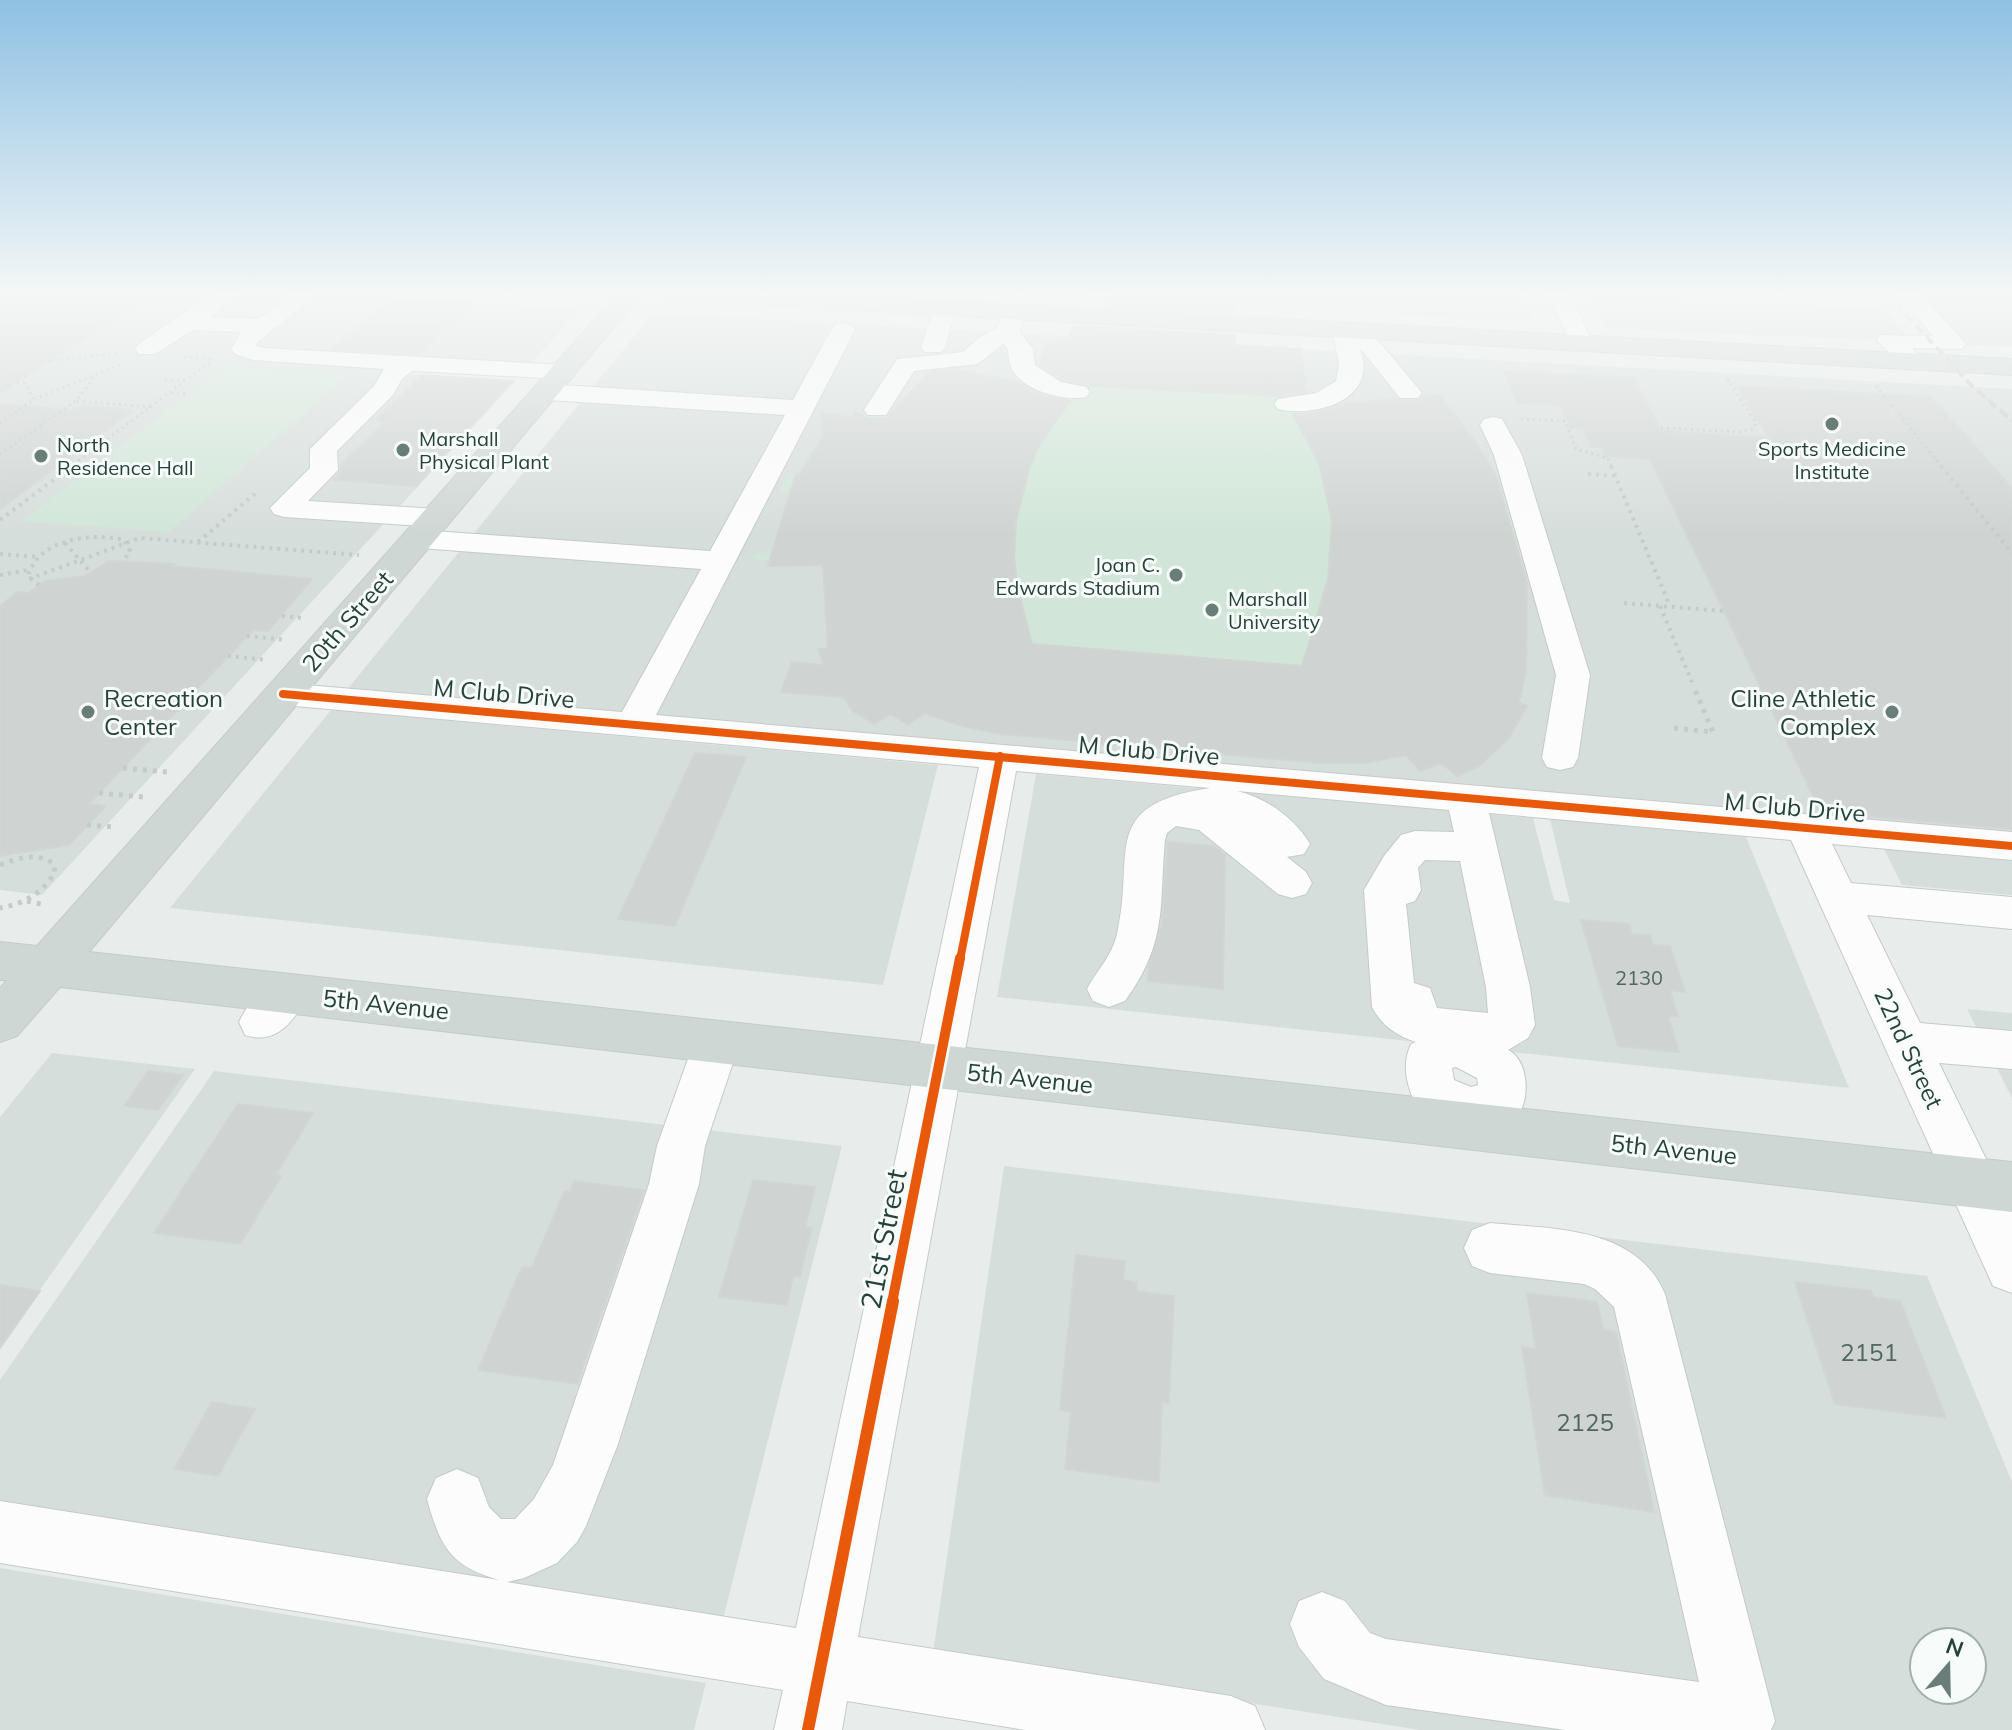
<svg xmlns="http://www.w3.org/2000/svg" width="2012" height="1730" font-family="Mulish,sans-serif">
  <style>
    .built { fill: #d6dedb; fill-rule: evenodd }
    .green { fill: #d1e6d8 }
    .building { fill: #cfd4d2; stroke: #d1d6d4; stroke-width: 2 }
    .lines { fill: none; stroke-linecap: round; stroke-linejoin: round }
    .minor-casing { stroke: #c5cac8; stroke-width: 2 }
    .major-casing { stroke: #c3ccc9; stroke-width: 2 }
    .path-far2 { stroke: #c3ccca; stroke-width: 3; stroke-dasharray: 2 4; stroke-linecap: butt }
    .path-far1 { stroke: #c3ccca; stroke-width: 4; stroke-dasharray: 3 5; stroke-linecap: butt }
    .path { stroke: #c3ccca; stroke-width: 5; stroke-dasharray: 4 6; stroke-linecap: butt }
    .minor { fill: #fcfcfc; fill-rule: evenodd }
    .major { fill: #cfd7d5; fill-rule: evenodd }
    .rail { stroke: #c9cdcc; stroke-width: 4; stroke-dasharray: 10 5; stroke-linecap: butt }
    .cycleway-far2-casing { stroke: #f7fbf9; stroke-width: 13 }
    .cycleway-far1-casing { stroke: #f7fbf9; stroke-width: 15 }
    .cycleway-casing { stroke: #f7fbf9; stroke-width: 17 }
    .cycleway-far2 { stroke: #e8590c; stroke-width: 8 }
    .cycleway-far1 { stroke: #e8590c; stroke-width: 10 }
    .cycleway { stroke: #e8590c; stroke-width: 12 }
    .poi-dot { fill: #697e78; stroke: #f7fbf9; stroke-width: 3 }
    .labels { text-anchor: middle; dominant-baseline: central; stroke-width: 6; stroke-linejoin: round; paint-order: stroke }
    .far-poi-label { font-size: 20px; fill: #24423a; stroke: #f7fbf9; text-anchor: start }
    .number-label { font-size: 20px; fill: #506761 }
    .street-label { font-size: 24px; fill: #24423a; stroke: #f7fbf9 }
    .poi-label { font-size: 24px; fill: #24423a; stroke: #f7fbf9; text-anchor: start }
    .near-number-label { font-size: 24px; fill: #506761 }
    .near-street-label { font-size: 28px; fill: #24423a; stroke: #f7fbf9 }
  </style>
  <rect width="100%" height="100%" fill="#e8edeb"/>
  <path class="built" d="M0,292H278L581,309L531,363L401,355L381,372L515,381L42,895L0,890Z
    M1133,292H1521L1534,322L1132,300Z
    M1905,292H2012V347L1954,344Z
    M1589,295L1884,309L1912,342L1608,328Z
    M653,313L2012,389V838L346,691Z
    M331,710L938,765L883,985L170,908Z
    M1036,774L1533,818L1554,900L1570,903L1550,819L1746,837L1849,1088L997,997Z
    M1884,849L2012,860V895L1902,885Z
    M1967,1009L2012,1013V1098Z
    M52,1053L195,1069L0,1347V1117Z
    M214,1071L842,1146L723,1619L0,1506V1380Z
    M1004,1166L1927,1276L2012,1482V1730H1420L933,1653ZM1924,1642H1972V1690H1924Z
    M0,1568L706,1683L694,1730H0Z"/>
  <path class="green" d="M225,366L350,374L169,532L22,521Z
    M938,366L1074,394L1084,385L1280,397L1290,408L1439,395C1517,486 1545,585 1519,703L1527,706L1509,738L1420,771L1406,755L1364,763L925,713L908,725L891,714L874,724C845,705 830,682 818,649L828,647L824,593L827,565L783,566V560H757L751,556L759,553L786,552V547H772L793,493L780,491L789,473L801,474L832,424L822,416L851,418L856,412L889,417Z"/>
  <path class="building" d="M1112,292H1233L1234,313L1108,306Z
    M0,298L135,306L0,393Z
    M395,298L474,302L418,354L333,349Z
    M1073,326L1235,335V345L1301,349L1306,392L1277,396L1089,386L1062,379L1040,364L1045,343L1069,338Z
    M956,369L1020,383L1043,395L1070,401L1039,446L1029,469L1016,521L1014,556L1017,585L1032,644L1302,666L1328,579L1332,521L1320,466L1293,414L1316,413L1342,404L1397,399L1418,401L1423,397L1439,395L1477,444L1496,476L1527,583L1526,670L1519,703L1527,706L1509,738L1479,766L1457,776L1441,763L1420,771L1406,755L1364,763H1318L1002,734L961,726L924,713L908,725L891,714L874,724L853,711L843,697L781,692L792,662L824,665L818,649L828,648L823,565L768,566L796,474H800L822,438V413L852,418L856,412L868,418H886L930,372Z
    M1504,371L1634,378L1661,431L1769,438L1736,386L1932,397L2012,488V829L1821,812L1650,459L1606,456L1602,447H1591L1583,428H1570L1561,405L1516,403Z
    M422,375L513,381L416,486L333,480L340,472L341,465L386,421L375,420Z
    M0,404L76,410L82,406L126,409L122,412H130L0,509Z
    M109,561L175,564L172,566L312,579L268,631L253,630L89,804L106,806L69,845L0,856V606L17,592L28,593L45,581L85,576Z
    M695,753L746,757L675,926L618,919Z
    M1168,842L1214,846L1225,855L1223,989L1148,981L1149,966L1162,924Z
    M1581,920L1629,924L1632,934L1650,935L1653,945L1670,946L1685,992L1670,990L1678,1017L1668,1016L1679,1052L1618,1046Z
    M148,1071L183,1075L158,1110L124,1106Z
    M238,1104L313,1113L276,1174L281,1176L240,1244L154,1233Z
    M753,1180L815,1187L805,1227H812L800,1277L793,1276L787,1305L719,1297Z
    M574,1181L644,1190L577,1384L478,1370L522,1267L532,1268L564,1192H570Z
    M1076,1255L1125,1261L1123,1280L1137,1282L1136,1291L1174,1296L1169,1403L1162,1401L1159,1482L1065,1469L1071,1412L1060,1410Z
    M1795,1282L1871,1291L1873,1297L1900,1301L1946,1418L1835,1404Z
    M0,1285L40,1291L0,1348Z
    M1527,1293L1597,1302L1603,1330L1616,1332L1654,1512L1545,1495L1522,1347L1536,1349Z
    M212,1402L255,1409L218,1476L174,1469Z"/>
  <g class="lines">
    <defs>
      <path id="minor" d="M213,292H238L210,317L258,319L294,292H319L259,341L256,346L264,348L564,365L573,367L576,372L573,377L564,379L412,371L402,379L393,395L337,451L338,470L308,501L438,509L448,512L453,518L448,524L438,527L284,517L274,514L270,508L310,468V449L374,386L384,369L253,360L235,354L231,349L241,332L193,330L155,354H139L135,349L139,344Z
        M1087,292H1109L1101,322H1085L1082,317Z
        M1547,292H1569L1593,343L1589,348H1573Z
        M1894,292H1918L1962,339L1966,344L1962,349L1912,348L1924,361L1921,366H1903L1876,340L1880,335L1933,336Z
        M945,301L956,308L945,347L941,352H925L921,347L934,308Z
        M1013,305L1021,307L1024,312L1020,332L1033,349L1035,365L1061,382L1086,387L1090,392L1086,397C1065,402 1020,390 1011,367C1007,358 1011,351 1004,343L978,364L914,371L886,415H868L864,410L897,359L963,352L981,336L997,328L1005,307Z
        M843,323L851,325L855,330L656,715L2012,832V860L1832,844L1851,883L2012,897V929L1867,915L1920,1023L2012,1031V1069L1939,1063L2012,1212V1293L1993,1286L1791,840L1489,813L1530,987L1535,1025L1528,1038L1508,1050C1528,1060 1529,1094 1521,1110L1469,1130L1416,1106C1407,1086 1401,1065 1411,1044L1416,1042C1397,1036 1381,1025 1372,1007L1364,890L1384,856L1401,835L1415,831L1454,832L1449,810L1237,791C1266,798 1294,817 1310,844L1304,854L1287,857L1306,872L1312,883L1306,894L1292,898L1278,894L1199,830L1176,826L1167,833L1165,840C1159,908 1168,942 1125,1001L1109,1007L1093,1001L1087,989C1097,970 1112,956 1117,934C1136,852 1097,805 1210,788L1016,771L858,1637L1231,1696L1255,1706L1265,1730H1025L847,1701L842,1730H774L783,1690L0,1563V1501L499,1580C450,1566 440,1546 427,1499L436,1478L457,1469L478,1478L489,1507L501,1519H515L534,1499L553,1465L649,1184L657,1146L694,1042L701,1029L717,1023L733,1029L740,1042L705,1146L699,1184L618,1444L586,1526L577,1542L557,1563L524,1578L507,1582L796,1628L979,767L283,705L271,702L266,694L271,686L283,683L622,712L701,569L420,548L409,545L405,539L409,533L420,530L710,551L785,415L547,400L538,397L534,392L538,387L547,384L793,400L831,330L835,325ZM1425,860L1460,861L1486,987L1488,1013L1437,1008L1430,988L1414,983L1406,904L1415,901L1421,890L1418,868ZM1456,1067L1477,1078L1478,1085L1471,1087L1454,1080L1452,1068Z
        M1344,323L1366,326L1418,388L1422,393L1418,398H1400L1360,348C1362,356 1365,365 1363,373C1357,407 1305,416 1278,409L1274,404L1278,399L1316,393L1336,381L1339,364L1332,330L1336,325Z
        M1493,417L1502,419L1522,455L1590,675L1578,758L1573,767L1560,770L1547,767L1542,758L1556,675L1494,455L1480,425L1484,419Z
        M287,975L303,980L309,993C295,1020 277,1046 245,1035L239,1022C249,1001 265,983 287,975Z
        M1490,1223C1553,1229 1636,1226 1665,1294L1775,1721L1771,1730H1566L1386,1705L1324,1679L1299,1647L1290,1624L1299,1601L1322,1592L1345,1601L1370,1633L1386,1639L1699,1682L1614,1307L1595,1289L1584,1284L1490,1273L1472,1266L1464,1248L1472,1230Z"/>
      <path id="major" d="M619,292H792L2012,359V375L653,299L642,294L89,952L2012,1162V1212L60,987L17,1036L0,1042V988L7,980H0V942L37,946Z"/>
    </defs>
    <use href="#minor" class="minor-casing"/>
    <use href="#major" class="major-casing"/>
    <path class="path-far2" d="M184,357L213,359
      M49,361L119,353
      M165,380L184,381
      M17,382L24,383L34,399
      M1876,386L1943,468
      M171,393L188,394
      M77,401L151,407
      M1521,419L1565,421L1576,449L1608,458L1612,468
      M0,423L34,399L123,364
      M1661,428L1739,432L1753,429L1756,423L1728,380H1733
      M0,454L76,401L94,377
      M69,468L214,359"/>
    <path class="path-far1" d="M1611,466L1670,606
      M1941,466L2012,553
      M1588,474L1615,476
      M0,520L72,466
      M198,542L257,492
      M65,543L91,573
      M0,554L37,557
      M0,575L28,570
      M29,579L140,538L359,555
      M39,585L28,576C38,539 91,532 124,540L130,551L123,562
      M1624,603L1723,611
      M1660,606L1694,687
      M282,616L305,618
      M247,636L286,640
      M228,656L267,660"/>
    <path class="path" d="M1674,728L1713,732L1693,685
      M123,768L167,772
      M99,793L144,797
      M87,825L116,827
      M0,865C18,858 35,852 53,863L55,872C43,893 24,904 0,908
      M27,901L45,905"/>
    <use href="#minor" class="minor"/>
    <use href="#major" class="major"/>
    <path class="rail" d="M1885,292L1973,387L2012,421"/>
    <defs>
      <path id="cycleway-far2" d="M283,694L2012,846
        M960,960L1000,756"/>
      <path id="cycleway-far1" d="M892,1303L960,958"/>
      <path id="cycleway" d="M808,1730L893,1301"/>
    </defs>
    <use href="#cycleway-far2" class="cycleway-far2-casing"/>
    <use href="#cycleway-far1" class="cycleway-far1-casing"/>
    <use href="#cycleway" class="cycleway-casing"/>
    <use href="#cycleway-far2" class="cycleway-far2"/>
    <use href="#cycleway-far1" class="cycleway-far1"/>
    <use href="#cycleway" class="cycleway"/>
  </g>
  <linearGradient id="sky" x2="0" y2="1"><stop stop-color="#8fc1e3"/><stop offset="0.55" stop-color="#f5f7f6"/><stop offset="1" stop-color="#f5f7f6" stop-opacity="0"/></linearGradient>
  <rect width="2012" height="535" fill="url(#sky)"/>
  <g class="poi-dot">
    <circle cx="1832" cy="424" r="8"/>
    <circle cx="403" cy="450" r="8"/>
    <circle cx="41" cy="456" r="8"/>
    <circle cx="1176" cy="575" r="8"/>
    <circle cx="1212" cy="610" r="8"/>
    <circle cx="88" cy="712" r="8"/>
    <circle cx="1892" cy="712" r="8"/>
  </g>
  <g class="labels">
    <g class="far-poi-label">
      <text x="419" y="438">Marshall<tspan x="419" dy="23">Physical Plant</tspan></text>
      <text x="57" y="444">North<tspan x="57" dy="23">Residence Hall</tspan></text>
      <text x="1832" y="448" text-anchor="middle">Sports Medicine<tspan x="1832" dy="23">Institute</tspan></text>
      <text x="1160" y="564" text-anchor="end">Joan C.<tspan x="1160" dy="23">Edwards Stadium</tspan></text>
      <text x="1228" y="598">Marshall<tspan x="1228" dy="23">University</tspan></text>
    </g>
    <g class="number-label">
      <text x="1639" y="977">2130</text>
    </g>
    <g class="street-label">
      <text transform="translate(347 621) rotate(-49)">20th Street</text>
      <text transform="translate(504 693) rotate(5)">M Club Drive</text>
      <text transform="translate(1149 750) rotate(5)">M Club Drive</text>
      <text transform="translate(1795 807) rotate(5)">M Club Drive</text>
      <text transform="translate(386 1004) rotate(6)">5th Avenue</text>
      <text transform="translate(1909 1048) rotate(65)">22nd Street</text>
      <text transform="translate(1030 1078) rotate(6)">5th Avenue</text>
      <text transform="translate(1674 1149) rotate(6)">5th Avenue</text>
    </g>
    <g class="poi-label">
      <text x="104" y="698">Recreation<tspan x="104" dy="28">Center</tspan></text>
      <text x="1876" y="698" text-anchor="end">Cline Athletic<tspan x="1876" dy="28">Complex</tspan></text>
    </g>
    <g class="near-number-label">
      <text x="1869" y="1352">2151</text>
      <text x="1585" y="1422">2125</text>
    </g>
    <g class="near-street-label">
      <text transform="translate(883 1239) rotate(-79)">21st Street</text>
    </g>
  </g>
  <g transform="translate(1948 1666) rotate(20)"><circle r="38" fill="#f7fbf9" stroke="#a3b1ad" stroke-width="2"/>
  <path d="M0-6L14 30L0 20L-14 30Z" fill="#697e78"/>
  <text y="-12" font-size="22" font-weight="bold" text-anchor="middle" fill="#24423a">N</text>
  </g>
</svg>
